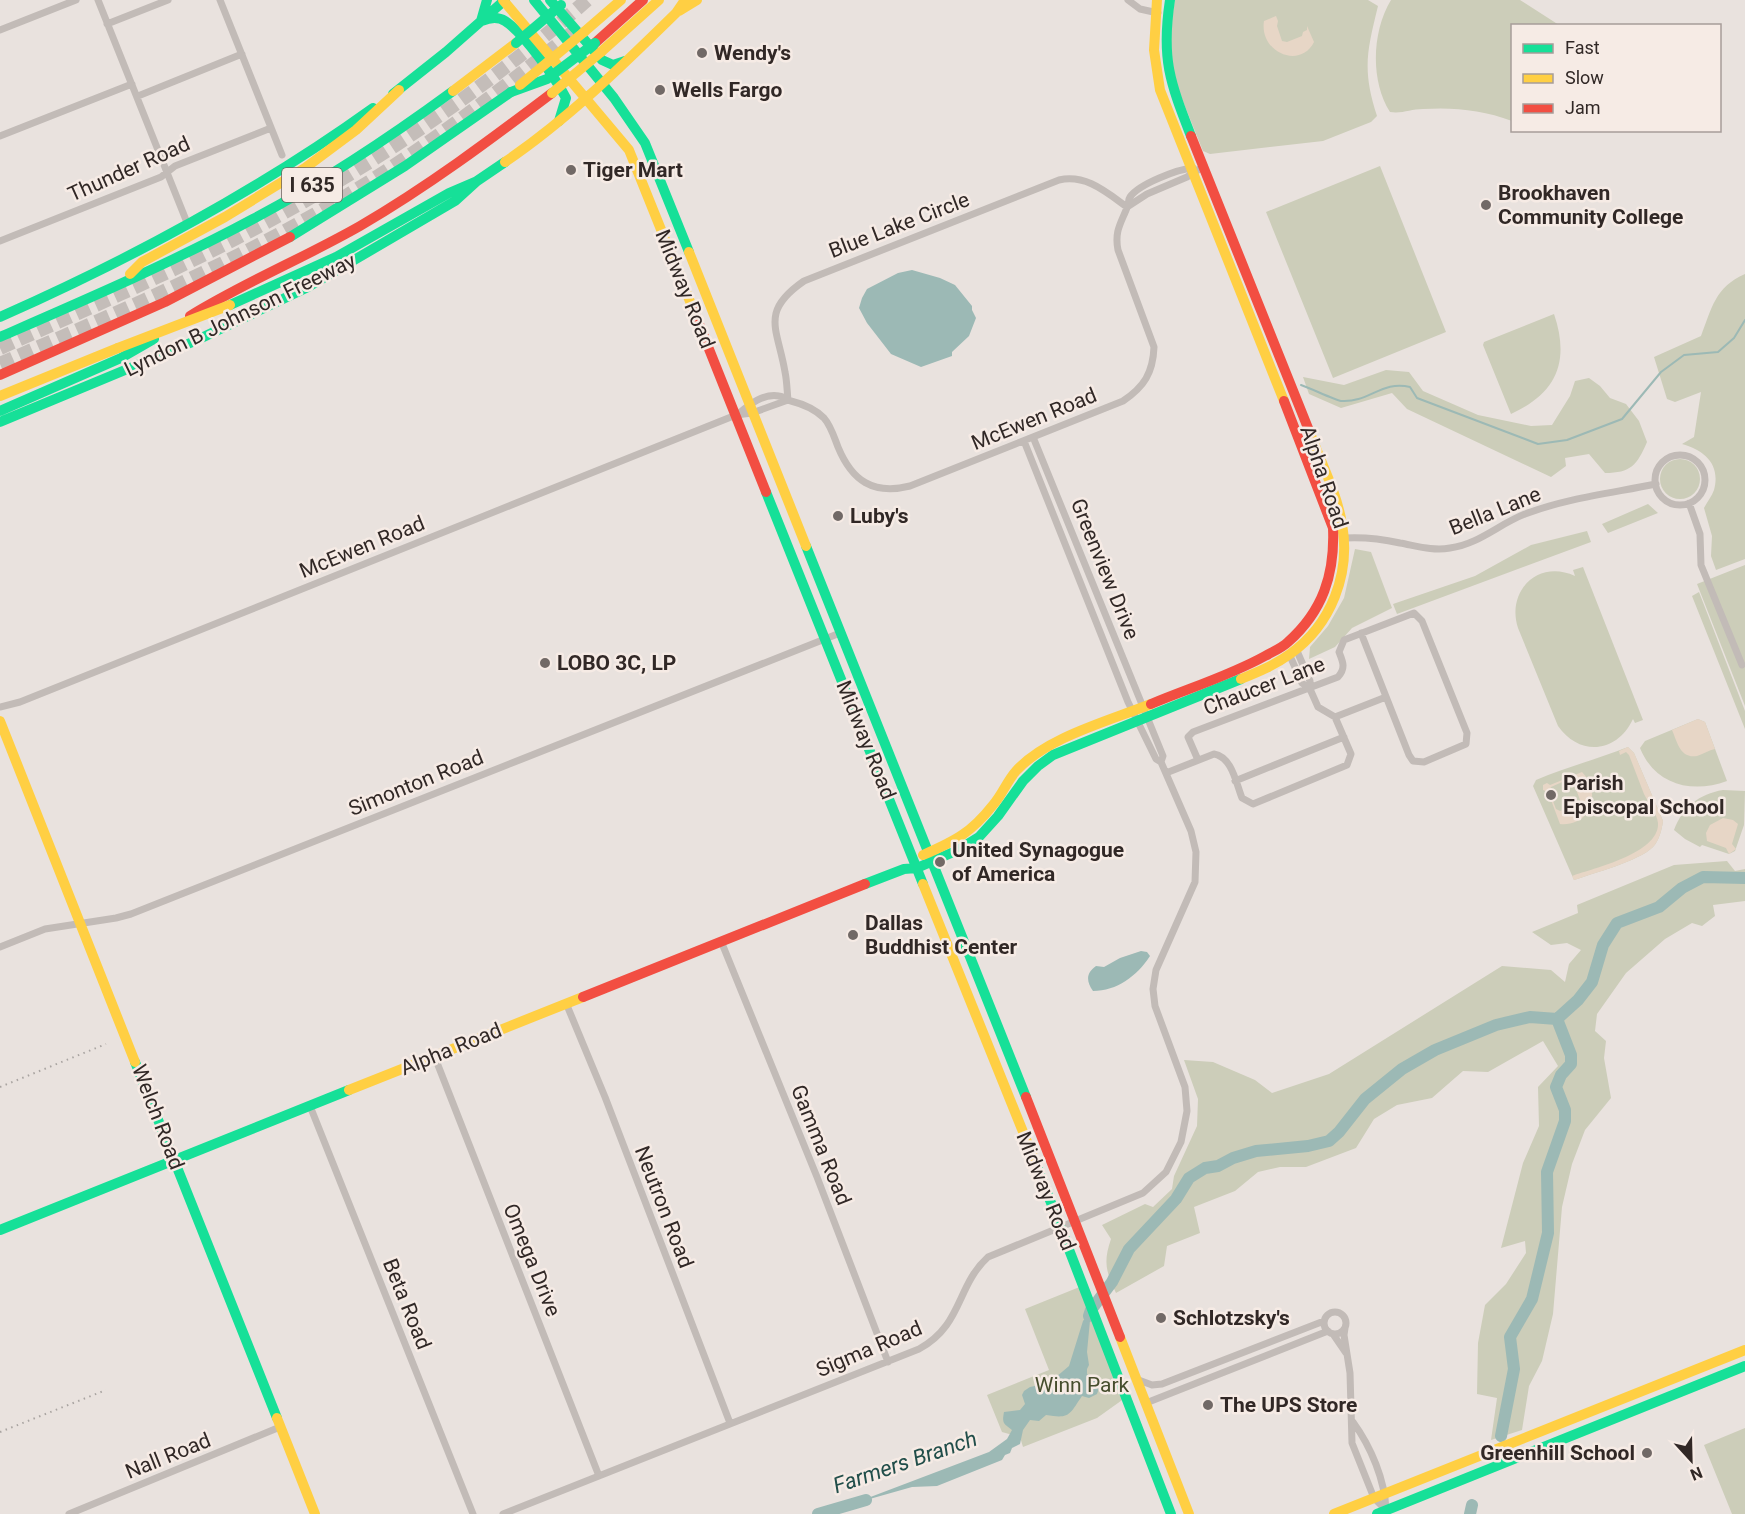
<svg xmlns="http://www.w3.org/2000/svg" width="1745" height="1514" font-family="Roboto,sans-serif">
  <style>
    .green { fill: #cccdb9 }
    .sand { fill: #e7d6c6; fill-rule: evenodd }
    .water { fill: #9cb9b5 }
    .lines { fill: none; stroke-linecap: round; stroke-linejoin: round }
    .stream { stroke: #9cb9b5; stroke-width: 2 }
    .river { stroke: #9cb9b5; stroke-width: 12 }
    .highway-tunnel { stroke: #c4bdb9; stroke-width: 14; stroke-dasharray: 14 7; stroke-linecap: butt }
    .street { stroke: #c2bbb7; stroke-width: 7 }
    .fast { stroke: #16e098; stroke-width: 10 }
    .slow { stroke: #ffcf43; stroke-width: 10 }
    .jam { stroke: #f24e42; stroke-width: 10 }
    .rail { stroke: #a9a4a1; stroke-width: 2; stroke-dasharray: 1.5 4.5; stroke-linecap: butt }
    .fast-bridge { stroke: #16e098; stroke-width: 10 }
    .slow-bridge { stroke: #ffcf43; stroke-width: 10 }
    .poi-dot { fill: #716966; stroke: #f6ebe5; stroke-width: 2 }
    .labels { text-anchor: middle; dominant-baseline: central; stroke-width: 5; stroke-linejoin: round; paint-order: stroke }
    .shield { fill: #f6ebe5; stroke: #6c625f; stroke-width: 1.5 }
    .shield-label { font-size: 20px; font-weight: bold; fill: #312826 }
    .poi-label { font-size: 21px; font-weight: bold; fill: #312826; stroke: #f6ebe5; text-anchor: start }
    .street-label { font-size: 21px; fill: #312826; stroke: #f6ebe5 }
    .park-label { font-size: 21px; fill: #464d2d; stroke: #f6ebe5 }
    .water-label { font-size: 22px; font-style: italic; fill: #214e4a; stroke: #f6ebe5 }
  </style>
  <rect width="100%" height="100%" fill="#e9e2de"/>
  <path class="green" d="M1175,0H1368L1378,6C1367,51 1362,70 1377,116L1371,122L1323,141L1210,154L1203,151L1176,84L1169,36Z
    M1391,0H1520L1559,25L1512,26V121C1483,110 1454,107 1423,109C1411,109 1402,114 1390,112C1370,81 1372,31 1391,0Z
    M1380,166L1446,332L1333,378L1266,212Z
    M1745,274V559L1716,570L1711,556L1712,536L1704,508C1707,502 1712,496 1714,490C1721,464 1704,450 1682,444L1694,437L1701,392L1675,402L1667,399L1654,357L1701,336C1712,308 1715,287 1745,274Z
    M1554,314C1570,361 1557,393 1511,414L1483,345L1484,342Z
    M1386,370L1409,372L1423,391L1478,415L1531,426L1552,425L1570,396L1575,381L1589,378L1600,386L1610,398L1626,404L1639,421L1647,442C1637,465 1631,473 1605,473L1589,454L1565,458L1566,466L1551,477L1407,409L1392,393L1341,408L1309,394L1303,377L1344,385Z
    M1660 479a20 20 0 1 1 40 0a20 20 0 1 1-40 0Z
    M1648,504L1658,513L1608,533L1602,524Z
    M1587,531L1591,542L1397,614L1393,604L1475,576L1531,545Z
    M1355,549L1371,552L1392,608L1352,628L1335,647L1309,659L1310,647L1328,626L1344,598Z
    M1745,565V706L1697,584Z
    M1583,567L1643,720L1635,723L1633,719C1617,753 1580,757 1558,726L1518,628C1506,591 1538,559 1575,576L1573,570Z
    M1699,592L1745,711V729L1692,596Z
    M1698,719L1705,722L1727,781C1692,794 1655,785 1640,748L1645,741Z
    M1628,747L1634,753L1663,821C1662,829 1659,841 1653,847C1639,861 1594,873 1574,880L1533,786L1536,780C1566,767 1598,759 1628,747Z
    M1723,790L1745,791L1744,825L1735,851L1729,854L1702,845L1700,847L1685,839L1674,830C1683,807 1699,794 1723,790Z
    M1727,861L1735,871L1745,869V901L1713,905L1715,916L1702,926L1692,923L1665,939L1626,973L1597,1014L1595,1031L1606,1041L1604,1058L1611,1098L1585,1130L1572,1164L1562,1207L1553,1314L1542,1361L1529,1386L1522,1430L1491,1440L1497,1398L1477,1394L1478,1343L1485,1305L1506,1284L1526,1253L1525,1241L1501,1248L1523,1163L1539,1126L1538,1087L1558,1066L1543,1041L1488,1072L1463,1071L1432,1098L1397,1105L1374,1119L1356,1148L1306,1167H1280L1258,1172L1235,1191L1194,1207L1200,1233L1167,1246L1164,1266L1116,1293C1106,1272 1103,1262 1111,1239L1102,1225L1145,1204L1153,1207L1172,1189L1174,1176L1197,1126L1198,1099L1184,1060L1213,1062L1255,1080L1272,1093L1329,1074L1502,966L1551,970L1565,982L1569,964L1581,950L1567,943L1551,945L1532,932L1578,913L1577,905L1674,865Z
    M1082,1286L1125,1398L1097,1418L1023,1447L1020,1437L1002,1432L987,1395L1049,1370L1025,1309Z
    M1745,1428V1514H1732L1704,1445Z"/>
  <path class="sand" d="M1276,16L1278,21L1277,26L1282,41L1287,42L1302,36L1303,32L1307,30V26L1314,42C1300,70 1259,52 1264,21Z
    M1698,719L1705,722L1715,749C1709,750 1703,754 1697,756C1680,759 1677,741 1672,730Z
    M1628,747L1634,753L1663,821C1662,829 1659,841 1653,847C1639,861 1594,873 1574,880L1572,876C1595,868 1660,853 1658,823C1657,813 1648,802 1644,794C1639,781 1634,768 1629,755L1626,752L1620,755L1619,751Z
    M1582,772C1602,792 1591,827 1560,824L1548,792L1543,790V785L1547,783L1550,785ZM1569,779L1573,781L1580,800L1579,804L1560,811L1556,809L1549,791L1551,787Z
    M1723,818L1733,820L1738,824L1732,844L1736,849L1729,854L1726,848L1707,841L1706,833L1710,825Z"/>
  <path class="water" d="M912,270L940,278L955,285L972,306V310L976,318L969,336L952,352V356L921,367L891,354L867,323L859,308L862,298L867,289L898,273Z
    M1141,951L1147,952L1150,956C1137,976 1117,991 1093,991C1086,981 1086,973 1096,966L1104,967L1120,958Z
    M1091,1310L1087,1352L1089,1365L1087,1369V1374C1095,1378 1101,1385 1097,1394L1089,1398L1082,1396C1069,1415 1070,1419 1046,1415L1039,1421L1030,1420L1023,1430L1020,1444L1012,1448L1010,1453L1005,1455L1002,1460L937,1486L912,1487L852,1504L989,1452L1007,1439L1012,1430C1003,1423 1002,1423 1004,1412L1020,1410L1025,1404L1022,1395L1024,1391L1030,1387L1049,1383L1069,1366L1083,1321Z"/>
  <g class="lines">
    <path class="stream" d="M1301,385C1310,388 1335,400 1341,401C1369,403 1382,380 1410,387L1417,398L1538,444L1567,440L1622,419L1661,372L1684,355L1718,352L1734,338L1745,320"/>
    <path class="river" d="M1089,1316L1091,1310L1112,1282L1129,1249L1176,1199L1189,1178L1205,1168L1218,1166L1233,1158L1256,1151L1308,1146L1329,1141L1339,1132L1365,1099L1402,1069L1435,1050L1496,1025L1530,1017L1557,1019L1578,1000L1592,982L1603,945L1617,923L1659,907L1682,888L1703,877L1745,878
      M1501,1436L1514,1369L1510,1337L1532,1299L1548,1233L1547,1172L1565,1121V1110L1556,1087L1561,1075L1571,1064V1055L1557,1019
      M818,1514L866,1500
      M1470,1514L1472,1505"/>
    <path class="highway-tunnel" d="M0,348C88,308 178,270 263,224C378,162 489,86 587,0
      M0,364C119,312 240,261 351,193C429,146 501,90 572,33"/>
    <path class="street" d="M98,0L188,225
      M220,0L282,155
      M1128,0L1140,9L1158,13
      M107,24L168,0
      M0,30L76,0
      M138,96L242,54
      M0,136L132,84
      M1127,207L1147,194L1187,177L1204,166
      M0,241L161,177L175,166L271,128
      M788,400C787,391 787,381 785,372C778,329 759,312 804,281L1059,180C1086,174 1106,192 1127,207
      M738,414C749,405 763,393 779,396C783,396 787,400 791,401C803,404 815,409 824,418C831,426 834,437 838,447C852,481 873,495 910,486L1123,401C1144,387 1153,373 1154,347L1118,250C1114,230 1122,222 1128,205C1129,202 1128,200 1130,197C1139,184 1178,169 1193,168
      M1033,437L1163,756L1161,762
      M1655 480a25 25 0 1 1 50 0a25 25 0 1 1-50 0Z
      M1689,503L1700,534L1701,565L1742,665
      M1345,538C1364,537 1382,539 1400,543C1417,546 1433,551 1450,548C1479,544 1499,524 1525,514C1567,498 1612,493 1656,484
      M1290,656L1302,683L1310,689
      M0,707L20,702L736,415L752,413L788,400
      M1335,717L1386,697
      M1198,760L1188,737L1193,732L1338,677C1346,668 1343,662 1339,652L1344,640L1414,613L1422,621L1467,733L1466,744L1424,762L1413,761L1409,755L1361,633
      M1166,773L1214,754C1232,757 1236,783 1242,798L1253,804L1347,765L1351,754L1335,717L1318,707L1310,689V681L1297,651
      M1235,781L1344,737
      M721,941L817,1177L888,1362
      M0,947L45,929L116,918L131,914L840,633
      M566,1003L605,1097L730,1423
      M434,1055L599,1476
      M310,1106L473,1514
      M1324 1323a11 11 0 1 1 22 0a11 11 0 1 1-22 0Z
      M1345,1328L1344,1335L1350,1373L1352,1443L1374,1498L1386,1510
      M1333,1334L1346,1353
      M1136,1379L1152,1385L1162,1384L1324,1321
      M1146,1403L1328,1331
      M1353,1422C1371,1447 1385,1480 1386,1510
      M69,1514L280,1427
      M503,1514L919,1349C963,1325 956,1286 988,1257L1143,1193L1166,1172L1181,1142L1187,1111L1185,1087L1155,1006L1153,989L1156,970L1195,882L1196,852L1191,831L1161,762L1156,759L1128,702L1024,441"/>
    <path class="fast" d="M534,0L614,98L645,143L689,252
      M550,0L602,60L613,65L625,61
      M1170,0C1161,59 1170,82 1191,136
      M481,21L487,0
      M482,21C489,18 497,16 505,21C523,32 556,79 566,98L559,121
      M393,94L446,52L505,0
      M290,237L405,166L511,92
      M230,305L336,257L449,193L477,181
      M0,317C131,259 256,192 373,108
      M0,337C85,300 171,263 253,219C323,182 389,138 453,91
      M0,411L121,358L154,339
      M0,422L195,341L308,287L455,201L477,181L505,162
      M766,492L923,884
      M806,546L1026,1097
      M865,884L904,869L917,868L958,850L979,837L998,816L1023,781L1038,766L1053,755L1241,679
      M135,1062L277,1418
      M1036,1164L1171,1514
      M0,1230L349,1090
      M1377,1514L1745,1366"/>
    <path class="slow" d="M503,0L629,150L693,309
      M1157,0L1154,50L1160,90L1284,401
      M679,11L697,0
      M584,32L621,0
      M601,52L659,0
      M453,91L516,43
      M505,162C568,119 622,66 676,13L685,0
      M689,252L806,546
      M130,274L142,262L225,217L305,168L356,130L399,90
      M0,396L118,348
      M1241,679C1258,672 1275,665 1290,654C1331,625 1351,574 1342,524C1337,493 1321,463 1310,433
      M0,721L135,1062
      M923,855C955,841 971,833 993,805C1002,795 1007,781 1016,771C1047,737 1109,721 1151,704
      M923,884L1036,1164
      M349,1090L583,997
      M1120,1337L1189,1514
      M277,1418L315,1514
      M1334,1514L1745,1350"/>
    <path class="jam" d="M595,43L643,0
      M1191,136L1310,433
      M693,309L766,492
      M190,316C245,282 304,258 360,226C427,187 490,140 552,93
      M0,375L165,302L290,237
      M1151,704C1189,688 1229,676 1265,656C1272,652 1282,648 1288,642C1323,611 1335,574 1333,528L1284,401
      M583,997L865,884
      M1026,1097L1120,1337"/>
    <path class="rail" d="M0,1087L106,1044
      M0,1432L106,1390"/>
    <path class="fast-bridge" d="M516,43L561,5
      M511,92L547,79L595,43"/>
    <path class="slow-bridge" d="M520,85L584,32
      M552,93L601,52
      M118,348L230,305"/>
  </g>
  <g class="poi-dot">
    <circle cx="702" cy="53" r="6"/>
    <circle cx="660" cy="90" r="6"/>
    <circle cx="571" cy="170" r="6"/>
    <circle cx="1486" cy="205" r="6"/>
    <circle cx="838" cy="516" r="6"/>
    <circle cx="545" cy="663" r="6"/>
    <circle cx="1551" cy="795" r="6"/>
    <circle cx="940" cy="862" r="6"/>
    <circle cx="853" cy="935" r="6"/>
    <circle cx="1161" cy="1318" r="6"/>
    <circle cx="1208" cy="1405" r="6"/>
    <circle cx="1647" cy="1453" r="6"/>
  </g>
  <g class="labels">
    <rect class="shield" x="282" y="168" width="60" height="34" rx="4.5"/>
    <g class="shield-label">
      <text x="312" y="185">I 635</text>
    </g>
    <g class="poi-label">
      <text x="714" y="53">Wendy's</text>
      <text x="672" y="90">Wells Fargo</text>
      <text x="583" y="170">Tiger Mart</text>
      <text x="1498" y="193">Brookhaven<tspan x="1498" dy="24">Community College</tspan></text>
      <text x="850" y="516">Luby's</text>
      <text x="557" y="663">LOBO 3C, LP</text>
      <text x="1563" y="783">Parish<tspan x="1563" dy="24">Episcopal School</tspan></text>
      <text x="952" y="850">United Synagogue<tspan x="952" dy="24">of America</tspan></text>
      <text x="865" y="923">Dallas<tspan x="865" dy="24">Buddhist Center</tspan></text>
      <text x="1173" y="1318">Schlotzsky's</text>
      <text x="1220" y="1405">The UPS Store</text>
      <text x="1635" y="1453" text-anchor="end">Greenhill School</text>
    </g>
    <g class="street-label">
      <text transform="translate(129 169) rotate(-24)">Thunder Road</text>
      <text transform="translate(899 225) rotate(-21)">Blue Lake Circle</text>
      <text transform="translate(685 289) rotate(68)">Midway Road</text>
      <text transform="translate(240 315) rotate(-26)">Lyndon B Johnson Freeway</text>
      <text transform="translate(1034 419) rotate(-22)">McEwen Road</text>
      <text transform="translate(1324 477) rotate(71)">Alpha Road</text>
      <text transform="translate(1495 511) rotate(-22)">Bella Lane</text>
      <text transform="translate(362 547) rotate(-22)">McEwen Road</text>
      <text transform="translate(1105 569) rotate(68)">Greenview Drive</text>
      <text transform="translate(1264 686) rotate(-21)">Chaucer Lane</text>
      <text transform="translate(866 740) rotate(68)">Midway Road</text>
      <text transform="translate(416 783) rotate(-22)">Simonton Road</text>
      <text transform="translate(451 1049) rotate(-22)">Alpha Road</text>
      <text transform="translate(158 1117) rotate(69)">Welch Road</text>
      <text transform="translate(821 1145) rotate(68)">Gamma Road</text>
      <text transform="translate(1046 1191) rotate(68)">Midway Road</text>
      <text transform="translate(664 1207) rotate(69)">Neutron Road</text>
      <text transform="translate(532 1260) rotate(68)">Omega Drive</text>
      <text transform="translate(407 1304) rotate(68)">Beta Road</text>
      <text transform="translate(869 1349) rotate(-23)">Sigma Road</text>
      <text transform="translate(168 1456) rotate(-22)">Nall Road</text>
    </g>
    <g class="park-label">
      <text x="1082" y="1385">Winn Park</text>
    </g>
    <g class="water-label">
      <text transform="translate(905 1462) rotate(-19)">Farmers Branch</text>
    </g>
  </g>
  <rect x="1511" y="24" width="210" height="108" fill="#f6ebe5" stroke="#a79d99" stroke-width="1.5"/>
  <rect x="1523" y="44" width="30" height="9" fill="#16e098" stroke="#a79d99" stroke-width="1.5"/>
  <text x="1565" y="54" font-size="18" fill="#312826">Fast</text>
  <rect x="1523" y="74" width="30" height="9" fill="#ffcf43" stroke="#a79d99" stroke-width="1.5"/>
  <text x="1565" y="84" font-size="18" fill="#312826">Slow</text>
  <rect x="1523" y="104" width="30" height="9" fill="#f24e42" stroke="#a79d99" stroke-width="1.5"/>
  <text x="1565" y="114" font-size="18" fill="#312826">Jam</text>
  <g transform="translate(1691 1460) rotate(158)" stroke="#f6ebe5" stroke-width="4.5" paint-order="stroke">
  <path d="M0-4.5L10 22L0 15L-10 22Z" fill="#312826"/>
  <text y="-9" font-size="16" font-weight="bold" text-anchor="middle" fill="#312826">N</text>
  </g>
</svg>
